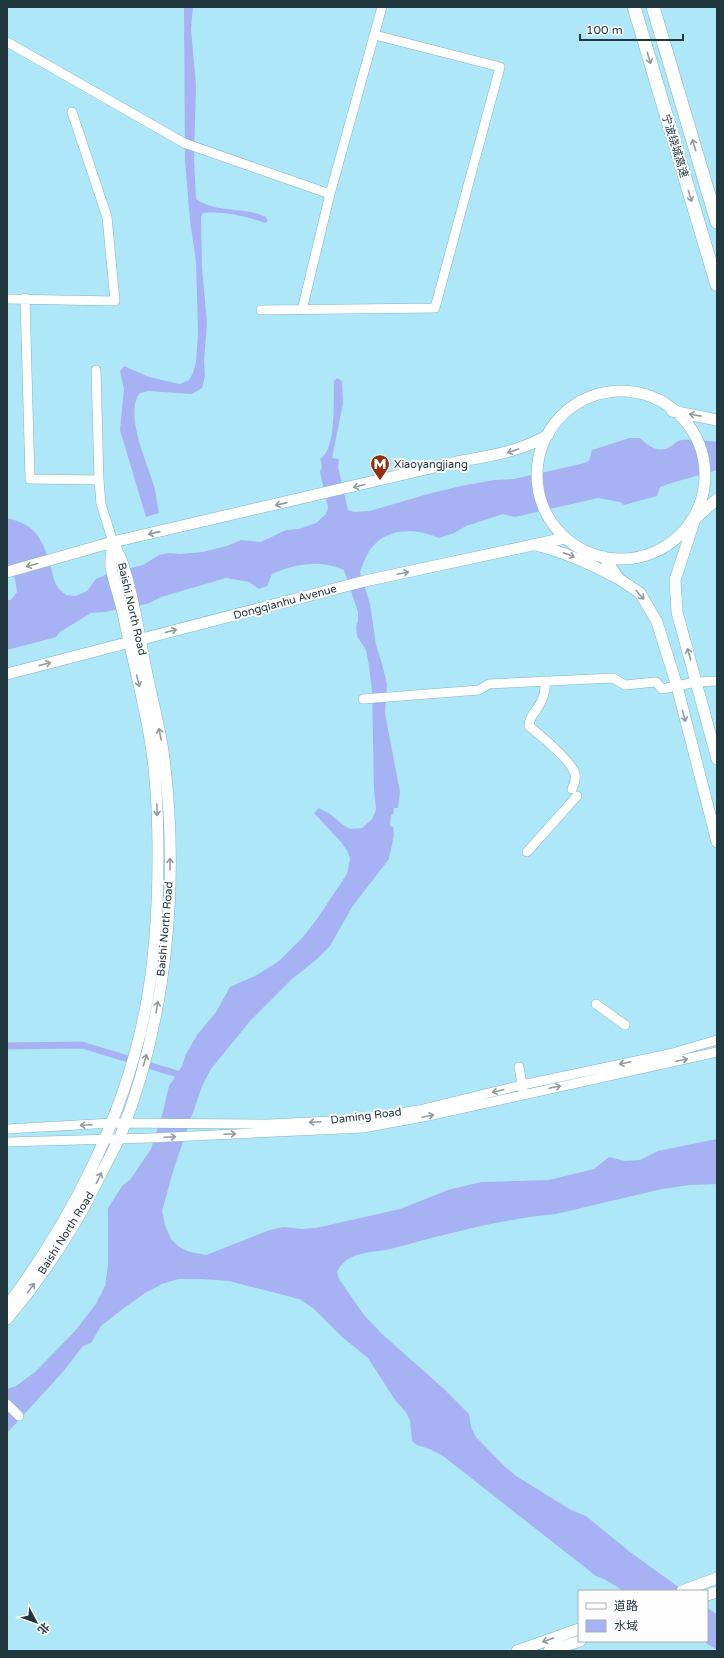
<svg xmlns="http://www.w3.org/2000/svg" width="724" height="1658" font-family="'Varela Round','Noto Sans SC',sans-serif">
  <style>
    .water { fill: #a7b2f4 }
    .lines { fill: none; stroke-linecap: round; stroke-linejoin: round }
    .canal { stroke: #a7b2f4; stroke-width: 7 }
    .minor-casing { stroke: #7fb6c5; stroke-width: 10 }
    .major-casing { stroke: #7fb6c5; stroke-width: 12 }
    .highway-casing { stroke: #7fb6c5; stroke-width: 14 }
    .minor { stroke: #fff; stroke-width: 9 }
    .major { stroke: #fff; stroke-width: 11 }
    .highway { stroke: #fff; stroke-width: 13 }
    .oneway { stroke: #909b9e }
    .labels { text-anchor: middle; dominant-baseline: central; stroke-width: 4; stroke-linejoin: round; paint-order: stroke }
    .street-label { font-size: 11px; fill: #20373e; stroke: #fdfdfd }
    .poi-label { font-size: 11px; fill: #20373e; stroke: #fdfdfd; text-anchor: start }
  </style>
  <rect width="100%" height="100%" fill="#aee7f7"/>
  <path class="water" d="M184,7H193L191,29L196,86L194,158L196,199C217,214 244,206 266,217L268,221L265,223C246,216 223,211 203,213L201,217L202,268L207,323L204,362L205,376L202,388L192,394L149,391L140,393C124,413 146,460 153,483C156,492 157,503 159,513L146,517L120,430L124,389L120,371L124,366L149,377L180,384L189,380L193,373L196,362L198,333L196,261L190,221L185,160Z
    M337,378L342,381L343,403L332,458L339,459L338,467L348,510L354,512L370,511L428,494L461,486L494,480L514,479L581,464L589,461L592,450L630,438H640C647,445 657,453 668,448C674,445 675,441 682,440C693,439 706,441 717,442V470C698,476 678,480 660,487L657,496L624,505L620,502L598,498L515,517L503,514L466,526L454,533L439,538C420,530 395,527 377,542C368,550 364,561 360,572L370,604L376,645L382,664L387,684L385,713L400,792L398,808H394L393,814L391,815L390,826L393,827L394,835L389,859L352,907L330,946L316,960L293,978L250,1021L211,1069L202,1086L174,1168L162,1211L165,1225L171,1239L179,1247L190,1252L206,1255L270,1230L284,1227L302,1229L316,1228L400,1209L448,1190L481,1182L549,1180L594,1169L609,1157L625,1161L640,1160L658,1151L717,1139V1184L690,1185L662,1189L556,1214C501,1219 447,1234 394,1248C381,1252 364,1251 352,1257C344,1261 341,1265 337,1272L339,1279L364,1315L381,1333L444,1389L469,1414L471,1427L476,1437L503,1465L516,1476L571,1510L586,1516L630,1552L684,1591H624L604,1579L596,1576L443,1456L432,1450L417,1445L412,1441L410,1420L405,1411L395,1400L368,1358L341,1336L313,1308L299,1299L229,1281L201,1279H178L162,1284L145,1293L124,1308L101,1326L91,1343L83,1346L62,1373L7,1433V1389L16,1386L35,1372L74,1332L96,1304L105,1286L108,1266V1208L123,1185L130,1180L151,1149L163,1112L169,1086L182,1066L186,1054L197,1035L216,1012L230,987L257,975L279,961L303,937L317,919L347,874L350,859L348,852L341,842L314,813L319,808L330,814L343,825L350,829L362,828L372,819L376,810L374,789L372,691L369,666L366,650L357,636L356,626L358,621V612L344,570C320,559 295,564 272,574L267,586L259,589L249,582L226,578L161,597L147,604L104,612L91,613L60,632L56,637L7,650V600H11L17,592L15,579L7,566V518C38,525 43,541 51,568C53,574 54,582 57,586C59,590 63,592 66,595L76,596L87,591L96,579L105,575L143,565L159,555L169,553L181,554L203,552L227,546L241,540L261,542L286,530L299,529L316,523L326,514L328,508L320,472L322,466L320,459C337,449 333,400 334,381Z
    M707,1608L717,1614V1650L703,1641H707Z"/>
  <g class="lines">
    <path class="canal" d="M7,1046L82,1045L184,1076"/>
    <defs>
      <path id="minor" d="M7,42L184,143L330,194
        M25,298L30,479L99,480
        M7,299L115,301L107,217L72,112
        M261,310L435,308L500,67L375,35
        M302,310L330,194L382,7
        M96,370L99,480L101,504L113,542
        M546,681C545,686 545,692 543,697C540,709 529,714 529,726C540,735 572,761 575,774C576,779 574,785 572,789
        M363,699L479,690L489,684L613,678L625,685L656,682L662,689L696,682L717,681
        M527,852L577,796
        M596,1004L625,1025
        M519,1067L523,1090
        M7,1129L112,1123L269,1124L352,1120L419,1110L522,1085L669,1054L717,1040
        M7,1142L150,1138L363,1128L428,1116L717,1052
        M7,1404L19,1416"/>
      <path id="major" d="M537 475a84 84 0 1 1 168 0a84 84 0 1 1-168 0Z
        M672,411L717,420
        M717,499L695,519L675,580L677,612L717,759
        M535,545C565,552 591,564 617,578
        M604,557L619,579L640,593L657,622L677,686L717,842
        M7,572L113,542L456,462C489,456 520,452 548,435
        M7,674L365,581L565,538
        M7,1306C71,1221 122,1121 144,1016C155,964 158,910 158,856C158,822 157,786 152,752C146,707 133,662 124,618C121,601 114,584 111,567C110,559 112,551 113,543
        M7,1319C44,1275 76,1226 101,1174C107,1162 114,1149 120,1137C168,1017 180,878 163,751C159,725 152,699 147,674C139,638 135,600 123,565C121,557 116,550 113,542
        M682,1591L717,1578
        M707,1595L717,1592
        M517,1651L579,1629
        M549,1651L580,1641"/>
      <path id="highway" d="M634,7L717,285
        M653,7L717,222"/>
    </defs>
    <use href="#minor" class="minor-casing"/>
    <use href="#major" class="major-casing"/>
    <use href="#highway" class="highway-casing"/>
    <use href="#minor" class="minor"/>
    <use href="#major" class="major"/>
    <use href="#highway" class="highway"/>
  </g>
  <defs><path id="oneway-shaft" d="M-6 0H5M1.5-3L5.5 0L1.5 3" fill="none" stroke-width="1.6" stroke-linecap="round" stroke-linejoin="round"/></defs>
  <g class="oneway">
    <use href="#oneway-shaft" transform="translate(649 58) rotate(73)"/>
    <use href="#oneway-shaft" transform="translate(694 145) rotate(-107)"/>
    <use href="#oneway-shaft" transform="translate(690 196) rotate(73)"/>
    <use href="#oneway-shaft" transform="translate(695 415) rotate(-169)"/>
    <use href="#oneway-shaft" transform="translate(513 451) rotate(161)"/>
    <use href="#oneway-shaft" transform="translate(359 486) rotate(166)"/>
    <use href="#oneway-shaft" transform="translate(281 504) rotate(167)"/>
    <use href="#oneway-shaft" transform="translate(154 533) rotate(167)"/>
    <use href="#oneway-shaft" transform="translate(569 555) rotate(21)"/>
    <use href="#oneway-shaft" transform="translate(32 565) rotate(165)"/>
    <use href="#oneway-shaft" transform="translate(403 573) rotate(-12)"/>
    <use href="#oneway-shaft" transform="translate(640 595) rotate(48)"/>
    <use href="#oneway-shaft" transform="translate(171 631) rotate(-15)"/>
    <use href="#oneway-shaft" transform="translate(689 654) rotate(-106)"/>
    <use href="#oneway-shaft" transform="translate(45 664) rotate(-14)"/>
    <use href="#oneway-shaft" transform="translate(138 681) rotate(77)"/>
    <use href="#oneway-shaft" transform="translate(684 716) rotate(75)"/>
    <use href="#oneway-shaft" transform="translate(160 734) rotate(-102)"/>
    <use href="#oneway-shaft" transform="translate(157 810) rotate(88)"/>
    <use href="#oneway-shaft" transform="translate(170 864) rotate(-90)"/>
    <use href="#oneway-shaft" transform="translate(157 1007) rotate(-81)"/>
    <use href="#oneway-shaft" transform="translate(145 1060) rotate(-74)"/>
    <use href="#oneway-shaft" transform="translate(682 1060) rotate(-12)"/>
    <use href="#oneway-shaft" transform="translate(625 1063) rotate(168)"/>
    <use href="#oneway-shaft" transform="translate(555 1087) rotate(-12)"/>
    <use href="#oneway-shaft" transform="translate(498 1091) rotate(166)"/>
    <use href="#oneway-shaft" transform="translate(428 1116) rotate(-12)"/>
    <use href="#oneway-shaft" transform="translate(315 1122) rotate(177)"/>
    <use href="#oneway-shaft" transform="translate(86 1125) rotate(177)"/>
    <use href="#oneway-shaft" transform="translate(230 1134) rotate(-3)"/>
    <use href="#oneway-shaft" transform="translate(170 1137) rotate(-3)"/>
    <use href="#oneway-shaft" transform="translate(99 1178) rotate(-64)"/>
    <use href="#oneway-shaft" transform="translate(31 1288) rotate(-53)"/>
    <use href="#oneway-shaft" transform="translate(548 1640) rotate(161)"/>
  </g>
  <defs>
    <symbol id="metro-pin" viewBox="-11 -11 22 30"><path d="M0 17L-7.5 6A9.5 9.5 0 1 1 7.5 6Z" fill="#97300f" stroke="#fdfdfd"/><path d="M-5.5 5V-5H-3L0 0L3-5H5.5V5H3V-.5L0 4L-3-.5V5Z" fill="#fff"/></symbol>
  </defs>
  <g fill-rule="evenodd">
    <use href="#metro-pin" x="369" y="453" width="22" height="30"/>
  </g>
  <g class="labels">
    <g class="street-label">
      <text transform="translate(675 146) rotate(73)">宁波绕城高速</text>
      <text transform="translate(285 602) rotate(-15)">Dongqianhu Avenue</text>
      <text transform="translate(132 609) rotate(77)">Baishi North Road</text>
      <text transform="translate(165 929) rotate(-85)">Baishi North Road</text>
      <text transform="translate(366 1116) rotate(-7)">Daming Road</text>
      <text transform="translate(66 1233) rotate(-58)">Baishi North Road</text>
    </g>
    <g class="poi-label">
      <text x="394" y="464">Xiaoyangjiang</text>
    </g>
  </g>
  <rect width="724" height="1658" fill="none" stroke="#20373e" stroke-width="16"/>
  <rect x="578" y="1590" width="130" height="52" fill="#fdfdfd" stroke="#a5aeb1"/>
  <rect x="586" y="1603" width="20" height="6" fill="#ffffff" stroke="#a5aeb1"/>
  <text x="614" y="1610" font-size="12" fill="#20373e">道路</text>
  <rect x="586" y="1620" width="20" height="12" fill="#a7b2f4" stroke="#a5aeb1"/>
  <text x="614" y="1630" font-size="12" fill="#20373e">水域</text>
  <g transform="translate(36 1622) rotate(131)" stroke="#fdfdfd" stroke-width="3" paint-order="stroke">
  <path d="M0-3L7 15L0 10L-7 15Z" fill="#20373e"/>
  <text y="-6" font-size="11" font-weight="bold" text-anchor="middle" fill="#20373e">北</text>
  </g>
  <path d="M580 34v6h103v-6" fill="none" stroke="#20373e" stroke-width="2"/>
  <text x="586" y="34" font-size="12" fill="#20373e" stroke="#fdfdfd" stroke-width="3" paint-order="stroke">100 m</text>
</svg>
